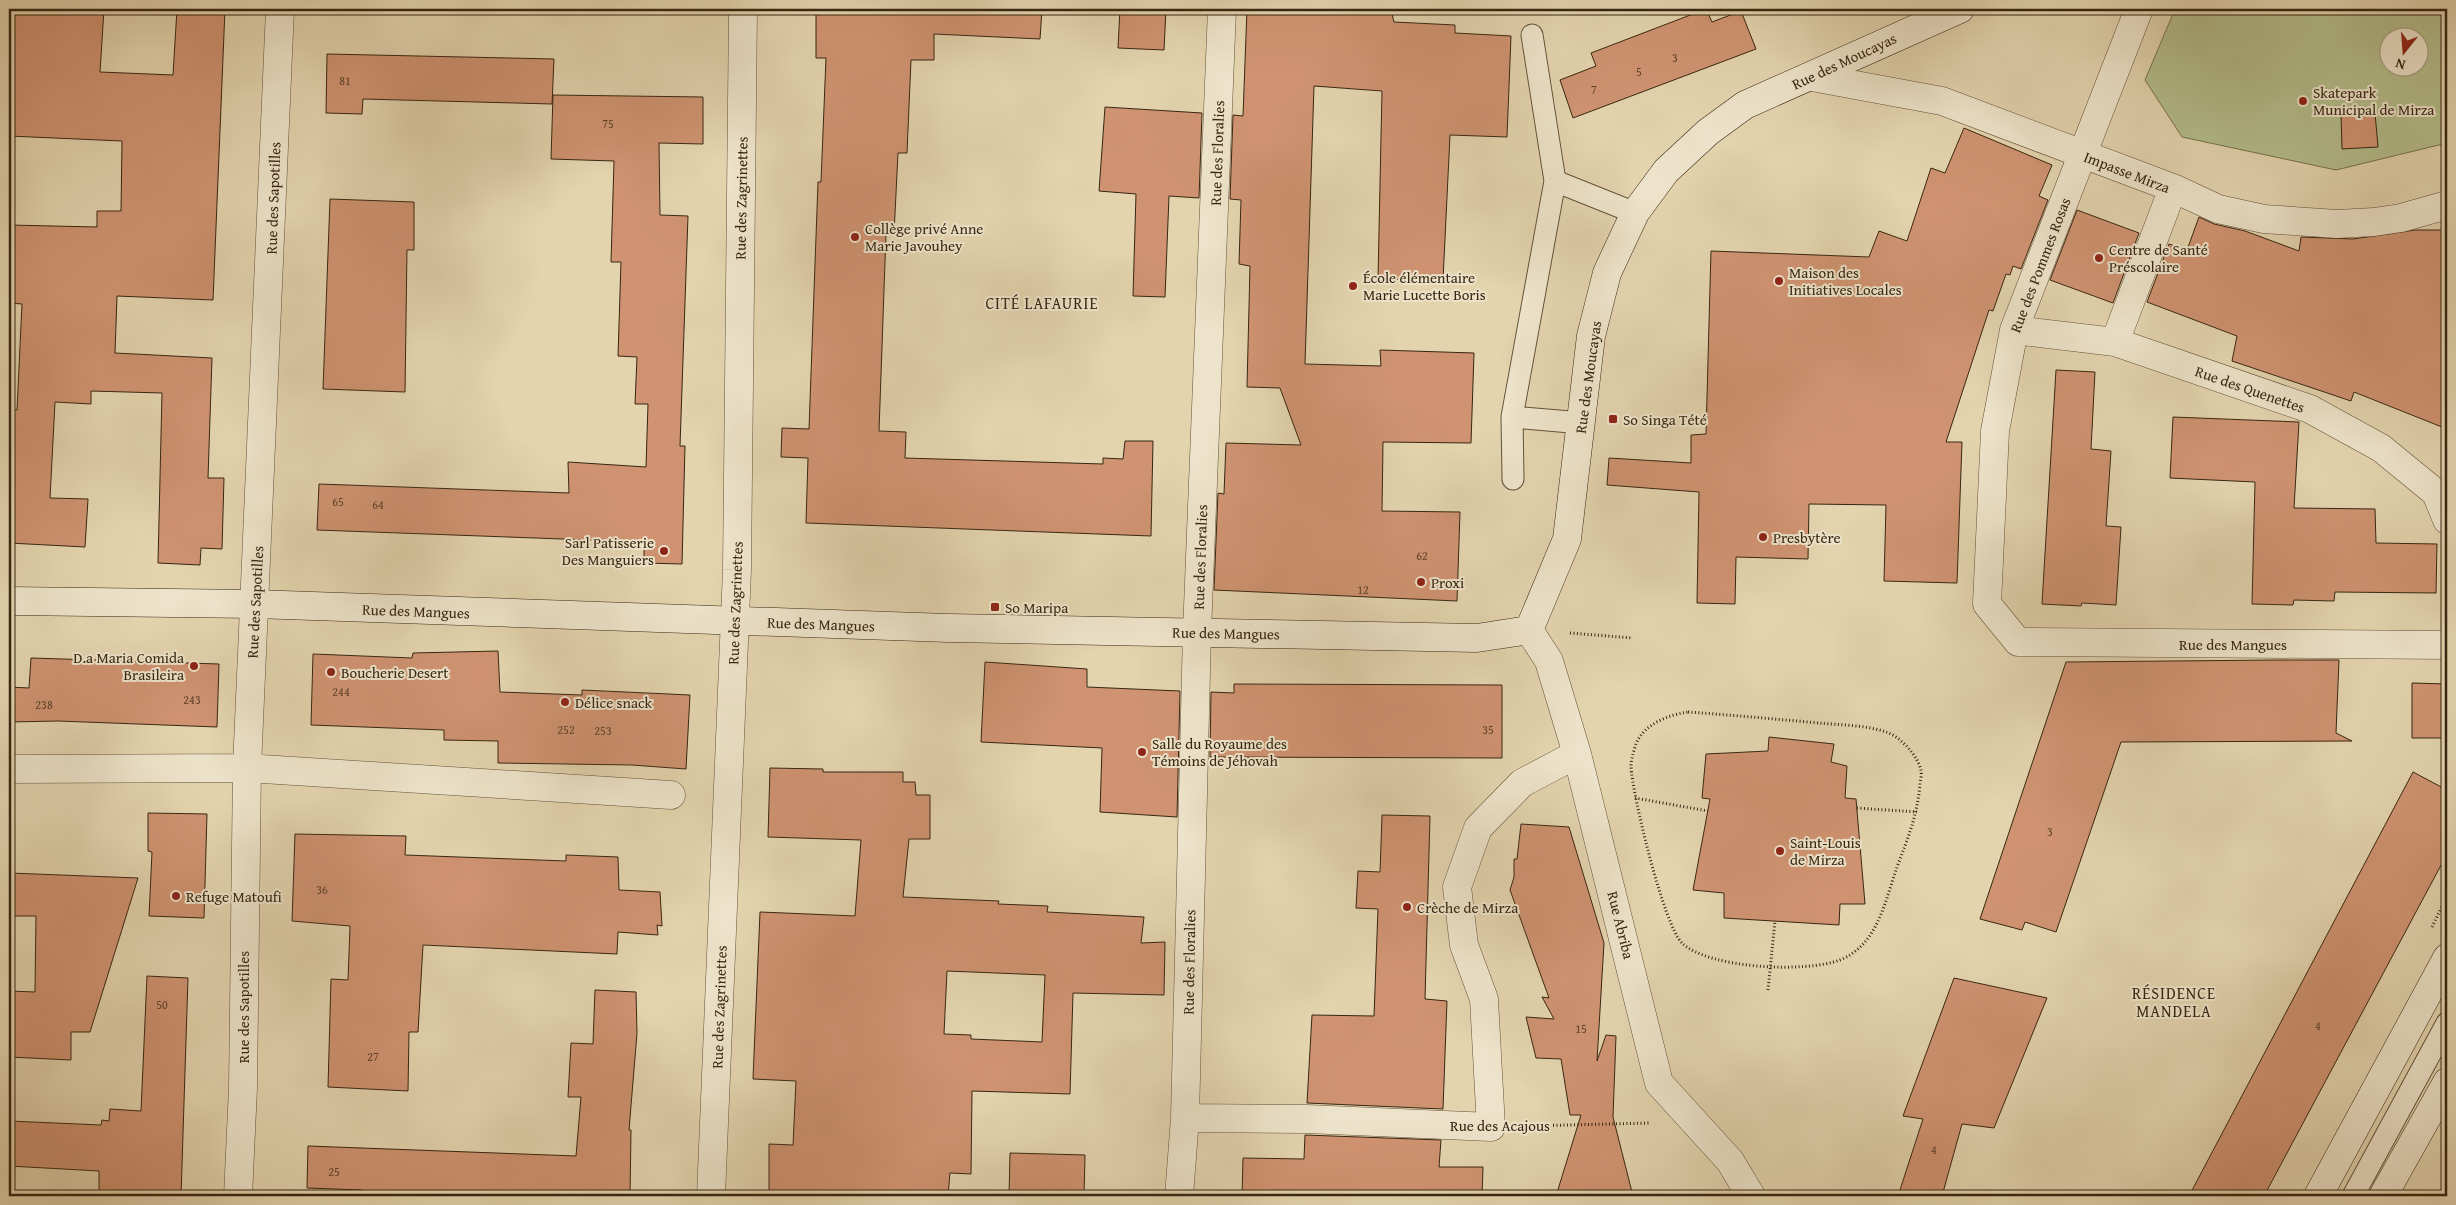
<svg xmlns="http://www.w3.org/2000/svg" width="2456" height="1205" font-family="'Gentium Book Plus',serif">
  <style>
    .green { fill: #b3bd8b; stroke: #76724e; fill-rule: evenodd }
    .building { fill: #cf9371; stroke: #382612; fill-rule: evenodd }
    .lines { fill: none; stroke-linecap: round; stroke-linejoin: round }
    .lane-casing { stroke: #635239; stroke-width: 23 }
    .street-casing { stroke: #635239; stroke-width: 29 }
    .secondary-casing { stroke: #382612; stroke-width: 29 }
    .path { stroke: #382612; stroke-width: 3; stroke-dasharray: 1 2.5; stroke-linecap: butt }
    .lane { stroke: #ede3ca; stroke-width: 21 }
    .street { stroke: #ede3ca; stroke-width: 28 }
    .secondary { stroke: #ede3ca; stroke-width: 28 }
    .poi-dot { fill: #8f2418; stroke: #ede3ca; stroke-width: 2 }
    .labels { text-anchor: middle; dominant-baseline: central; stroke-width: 4; stroke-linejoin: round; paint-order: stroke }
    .number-label { font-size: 12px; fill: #5e412a }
    .street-label { font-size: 15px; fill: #382612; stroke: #ede3ca }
    .poi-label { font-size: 15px; fill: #382612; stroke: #ede3ca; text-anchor: start }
    .neighbourhood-label { font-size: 16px; letter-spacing: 1px; fill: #382612; stroke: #ede3ca }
  </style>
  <rect width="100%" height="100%" fill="#e3d4ae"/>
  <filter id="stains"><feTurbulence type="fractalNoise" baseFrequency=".004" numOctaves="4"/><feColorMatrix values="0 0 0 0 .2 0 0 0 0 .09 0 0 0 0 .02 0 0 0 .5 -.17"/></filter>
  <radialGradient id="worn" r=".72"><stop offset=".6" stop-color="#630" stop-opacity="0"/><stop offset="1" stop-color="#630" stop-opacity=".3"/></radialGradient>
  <path class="green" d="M2175,9H2447V143L2336,170L2182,137L2145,80ZM2388,38H2418V68H2388Z"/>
  <path class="building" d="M11,9H104L100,72L173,75L177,9H225L213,300L117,296L115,353L212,358L208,478H224L222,549L201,548L200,565L158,563L162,393L91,391V404L55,402L50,498L88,499L85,547L9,543V409L17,410L22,304L9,303V225L97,227V211H121L122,141L9,136Z
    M816,9H1042L1040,39L934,34V60H911L907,153H898L894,234H886L879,431L906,432L905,458L1103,464V458L1123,459L1125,441H1153L1151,536L806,523L808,458L781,457L782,428L809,429L818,182H821L826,58H816Z
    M1120,9H1166L1164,50L1118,48Z
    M1247,9H1330L1392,14L1394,22L1455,25V33L1511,36L1507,137L1450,135L1443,280L1378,279L1382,91L1314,86L1305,364L1381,366L1380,350L1474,353L1471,443L1383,442L1382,511L1460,512L1457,601L1214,590L1218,493L1224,494L1226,443L1301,445L1280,388L1247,387L1250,266L1239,264L1241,200L1230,199L1233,115L1243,116Z
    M1706,9L1712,22L1741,11L1756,49L1573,118L1560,80L1596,66L1591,53Z
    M327,54L554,59L552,104L363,99L362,114L326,113Z
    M553,95L703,97V144L659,143L660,215L688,216L680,446H685L682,564L644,563V542L317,530L319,484L569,493L568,462L646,467L648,404H635L637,357L618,356L621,262H611L614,161L551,159Z
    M1105,107L1202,113L1199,198L1169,196L1165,297L1133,296L1136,194L1099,191Z
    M2375,113L2378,147L2342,149L2341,114Z
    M1964,128L2052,165L2039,196L2048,200L2021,269L2013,266L2010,275L2006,274L1993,311L1989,310L1946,442H1962L1957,583L1884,581L1886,505L1809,504L1808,559L1736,557L1735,604L1697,603L1699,492L1607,485L1609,458L1691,463V435L1706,434L1711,251L1869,257L1879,231L1907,241L1931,168L1945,173Z
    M330,199L414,202V250H407L405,392L323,389Z
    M2077,210L2139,233L2113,303L2050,280Z
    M2199,217L2214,224L2245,231L2299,251L2301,237L2353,239L2415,230H2447V429L2354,392L2351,401L2232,361L2237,336L2147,302L2169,244L2187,250Z
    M2056,370L2095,372L2091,449L2111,451L2106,526L2121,527L2116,605L2082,603L2081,606L2042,604Z
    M2173,417L2299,422L2294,508L2375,509L2376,543L2437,544L2436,593L2335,592L2334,601L2294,600L2293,605L2252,604L2255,482L2170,478Z
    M498,651L500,692L582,695V690L690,695L686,769L632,765L498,763V741L444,740V730L311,725L313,654L412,658L413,653Z
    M31,658L219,664L217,727L58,721L9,722V687L29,688Z
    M2276,660H2339L2336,733L2352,741L2121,742L2056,932L2025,922L2022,930L1980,919L2066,662Z
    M985,662L1087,669V687L1180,691L1177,817L1100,812L1102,748L981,742Z
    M2412,683L2447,684V738H2412Z
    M1234,684L1502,685V758L1210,757L1211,692L1234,693Z
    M1769,737L1834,744L1831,762L1847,766L1845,798L1856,799L1865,904H1840L1839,925L1724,918V893L1693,890L1710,799L1702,798L1706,754L1768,751Z
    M770,768L823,769V772H903V782H915L916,795H930V839H909L903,897L999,901L998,904L1048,906L1047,912L1144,917L1141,943L1165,942L1164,995L1073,993L1070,1094L972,1091L971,1174L950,1173L948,1196H780V1192H769V1144L793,1145L796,1081L753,1079L760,912L855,916L861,840L768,837ZM947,971L1045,975L1042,1042L971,1039V1035L944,1034Z
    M2413,772L2447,790V854L2264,1196H2189Z
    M148,813L207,814L204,918L149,916L152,852L148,851Z
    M1382,815L1430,816L1425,999L1447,1001L1443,1109L1307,1103L1312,1015L1374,1016L1378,909L1356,908L1358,871L1380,872Z
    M1521,824L1569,827L1604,943L1597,1061L1606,1035L1616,1036L1613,1117L1633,1196H1556L1581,1115H1570L1561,1059L1536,1058L1526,1017L1554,1019L1542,997L1549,998L1510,890L1514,877V859H1517Z
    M295,834L406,836L405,855L566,861V855L618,857L619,890L660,892L662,926L657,925L658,935L618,932L617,954L423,945L418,1032H409L408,1091L328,1087L331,979L348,980L350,926L292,921Z
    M9,873L138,878L90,1032H71V1060L9,1057V991L35,992L36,916H9Z
    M147,976L188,978L181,1196H99V1171L9,1166V1121L101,1125L102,1120L109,1121L110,1109L141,1111Z
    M1954,978L2047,998L1994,1128L1962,1124L1942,1196H1898L1923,1119L1903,1116Z
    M595,990L636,992L637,1033L629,1130H631L630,1196H361L362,1190L307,1188L308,1146L576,1156L581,1097H568L571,1043L593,1044Z
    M1305,1135L1441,1140L1439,1167H1483L1482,1196H1242L1243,1158L1304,1159Z
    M1010,1153L1085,1155L1084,1196H1009Z"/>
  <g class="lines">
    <defs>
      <path id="lane" d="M1532,35L1555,181
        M1512,417L1555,181L1635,213
        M1513,479L1512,417L1582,423
        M2353,1196L2447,1023"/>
      <path id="street" d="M2139,9L2014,330L1995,431L1987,604L2018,642L2447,645
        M1812,77L1942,101L2173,188L2218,209L2264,219L2337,224L2374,222L2401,218L2447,205
        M2014,330L2115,342L2310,409L2381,448L2436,493L2447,520
        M2115,342L2173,188
        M1529,630L1549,661L1577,754L1659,1083L1730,1161L1751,1196
        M9,769L247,768L671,795
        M1185,1118L1307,1119L1491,1127L1484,999L1464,945L1457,887L1478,828L1522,783L1577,754
        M238,1196L243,1088L247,768L280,9
        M711,1196L737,570L743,9
        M1179,1196L1185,1118L1197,632L1222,9"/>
      <path id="secondary" d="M9,601L254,604L948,628L1477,638L1529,630L1567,539L1591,336L1607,273L1635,213L1666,171L1708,132L1745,105L1960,9
        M2318,1196L2447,958
        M2383,1196L2447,1082"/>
    </defs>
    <use href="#lane" class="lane-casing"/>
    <use href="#street" class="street-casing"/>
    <use href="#secondary" class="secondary-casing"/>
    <path class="path" d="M1570,633L1632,638
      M1688,712C1731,715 1775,719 1819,723C1840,725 1866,725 1886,732C1900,736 1919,757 1921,771C1922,775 1920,781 1920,785C1917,816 1908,838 1897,867C1885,901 1878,945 1840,960C1806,973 1709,969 1682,943C1664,926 1632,794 1631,766C1631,759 1634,750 1636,744C1644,724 1668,715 1688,712Z
      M1635,798L1708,811
      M1857,808L1917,812
      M2432,927L2447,896
      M1768,990L1775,921
      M1525,1126L1651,1123"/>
    <use href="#lane" class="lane"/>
    <use href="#street" class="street"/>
    <use href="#secondary" class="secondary"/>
  </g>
  <g class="poi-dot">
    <circle cx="2303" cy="101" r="5"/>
    <circle cx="855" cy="237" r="5"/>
    <circle cx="2099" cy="258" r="5"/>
    <circle cx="1779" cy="281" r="5"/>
    <circle cx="1353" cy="286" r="5"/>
    <rect x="1608" y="414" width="10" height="10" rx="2.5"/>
    <circle cx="1763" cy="537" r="5"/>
    <circle cx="664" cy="551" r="5"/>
    <circle cx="1421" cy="582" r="5"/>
    <rect x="990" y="602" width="10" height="10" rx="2.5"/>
    <circle cx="194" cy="666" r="5"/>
    <circle cx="331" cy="672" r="5"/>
    <circle cx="565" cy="702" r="5"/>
    <circle cx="1142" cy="752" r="5"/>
    <circle cx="1780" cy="851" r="5"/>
    <circle cx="176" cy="896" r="5"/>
    <circle cx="1407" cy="907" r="5"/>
  </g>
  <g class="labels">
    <g class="number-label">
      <text x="1675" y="57">3</text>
      <text x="1639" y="71">5</text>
      <text x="345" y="80">81</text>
      <text x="1594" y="89">7</text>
      <text x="608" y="123">75</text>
      <text x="338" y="501">65</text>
      <text x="378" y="504">64</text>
      <text x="1422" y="555">62</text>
      <text x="1363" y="589">12</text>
      <text x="341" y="691">244</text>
      <text x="192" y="699">243</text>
      <text x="44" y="704">238</text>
      <text x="566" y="729">252</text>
      <text x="1488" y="729">35</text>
      <text x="603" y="730">253</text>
      <text x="2050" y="831">3</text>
      <text x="322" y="889">36</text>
      <text x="162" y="1004">50</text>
      <text x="2318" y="1025">4</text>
      <text x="1581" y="1028">15</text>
      <text x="373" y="1056">27</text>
      <text x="1934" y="1149">4</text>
      <text x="334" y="1171">25</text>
    </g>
    <g class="street-label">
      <text transform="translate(1844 61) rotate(-25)">Rue des Moucayas</text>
      <text transform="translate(1217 153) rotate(-88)">Rue des Floralies</text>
      <text transform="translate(2127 172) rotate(21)">Impasse Mirza</text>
      <text transform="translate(273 198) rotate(-88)">Rue des Sapotilles</text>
      <text transform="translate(741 198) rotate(-89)">Rue des Zagrinettes</text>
      <text transform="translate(2040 265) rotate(-69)">Rue des Pommes Rosas</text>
      <text transform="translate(1588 377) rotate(-82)">Rue des Moucayas</text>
      <text transform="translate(2250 389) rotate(19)">Rue des Quenettes</text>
      <text transform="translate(1200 557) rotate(-88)">Rue des Floralies</text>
      <text transform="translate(255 602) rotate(-87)">Rue des Sapotilles</text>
      <text transform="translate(735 603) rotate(-88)">Rue des Zagrinettes</text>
      <text transform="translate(416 611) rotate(2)">Rue des Mangues</text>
      <text transform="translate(821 624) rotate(2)">Rue des Mangues</text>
      <text transform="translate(1226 633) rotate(1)">Rue des Mangues</text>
      <text x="2233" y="644">Rue des Mangues</text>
      <text transform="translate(1621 925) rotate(76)">Rue Abriba</text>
      <text transform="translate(1189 962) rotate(-89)">Rue des Floralies</text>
      <text transform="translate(243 1007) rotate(-90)">Rue des Sapotilles</text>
      <text transform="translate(719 1007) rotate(-88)">Rue des Zagrinettes</text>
      <text x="1500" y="1125">Rue des Acajous</text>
    </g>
    <g class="poi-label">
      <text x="2313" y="92">Skatepark<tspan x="2313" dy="17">Municipal de Mirza</tspan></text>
      <text x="865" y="228">Collège privé Anne<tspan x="865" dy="17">Marie Javouhey</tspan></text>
      <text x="2109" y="249">Centre de Santé<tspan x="2109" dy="17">Préscolaire</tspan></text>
      <text x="1789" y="272">Maison des<tspan x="1789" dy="17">Initiatives Locales</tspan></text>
      <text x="1363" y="277">École élémentaire<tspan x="1363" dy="17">Marie Lucette Boris</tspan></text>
      <text x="1623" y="419">So Singa Tété</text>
      <text x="1773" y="537">Presbytère</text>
      <text x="654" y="542" text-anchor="end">Sarl Patisserie<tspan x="654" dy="17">Des Manguiers</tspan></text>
      <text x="1431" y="582">Proxi</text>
      <text x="1005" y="607">So Maripa</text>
      <text x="184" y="657" text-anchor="end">D.a Maria Comida<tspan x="184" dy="17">Brasileira</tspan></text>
      <text x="341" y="672">Boucherie Desert</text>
      <text x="575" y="702">Délice snack</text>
      <text x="1152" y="743">Salle du Royaume des<tspan x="1152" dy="17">Témoins de Jéhovah</tspan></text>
      <text x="1790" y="842">Saint-Louis<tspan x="1790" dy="17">de Mirza</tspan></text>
      <text x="186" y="896">Refuge Matoufi</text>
      <text x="1417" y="907">Crèche de Mirza</text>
    </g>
    <g class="neighbourhood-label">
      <text x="1042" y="303">CITÉ LAFAURIE</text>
      <text x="2174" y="993">RÉSIDENCE<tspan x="2174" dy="18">MANDELA</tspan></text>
    </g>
  </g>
  <rect width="2456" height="1205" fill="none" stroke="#e3d4ae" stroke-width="30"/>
  <rect x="10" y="10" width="2436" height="1185" fill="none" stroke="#382612" stroke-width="2.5"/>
  <rect x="15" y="15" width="2426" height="1175" fill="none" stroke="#382612"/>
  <g transform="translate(2404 52) rotate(197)"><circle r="24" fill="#ede3ca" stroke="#a59780"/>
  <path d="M0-4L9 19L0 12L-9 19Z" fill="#8f2418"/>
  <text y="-8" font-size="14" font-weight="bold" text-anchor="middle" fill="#382612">N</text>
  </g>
  <rect width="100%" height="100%" filter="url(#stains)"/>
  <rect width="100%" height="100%" fill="url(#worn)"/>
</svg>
